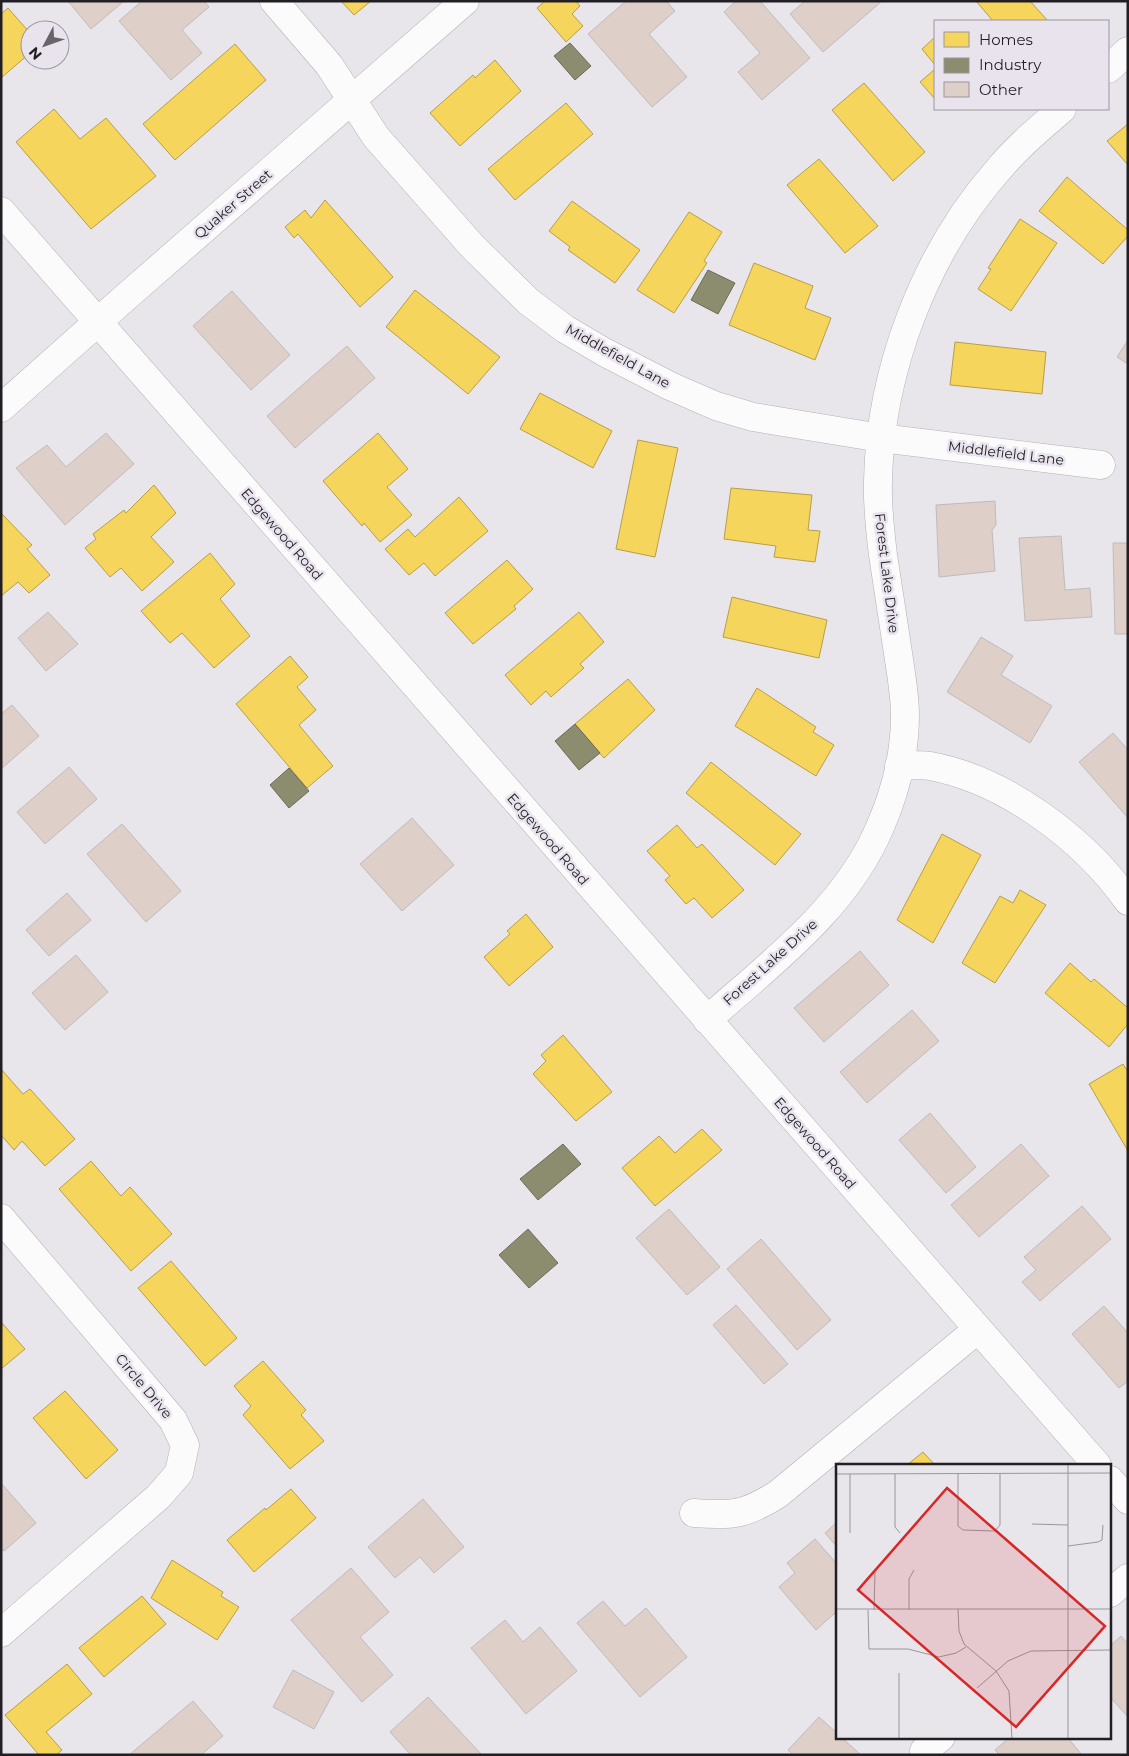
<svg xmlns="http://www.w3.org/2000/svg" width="1129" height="1756" font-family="Montserrat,sans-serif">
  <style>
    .homes { fill: #f6d55c; stroke: #b69e4b }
    .industry { fill: #8c8c6e; stroke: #6c6b58 }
    .building { fill: #ded0c9; stroke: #bebbbc }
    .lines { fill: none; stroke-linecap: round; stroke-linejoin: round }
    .minor-casing { stroke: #b3b0b5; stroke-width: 29 }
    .minor { stroke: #fcfbfc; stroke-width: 28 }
    .labels { text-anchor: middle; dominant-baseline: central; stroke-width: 5; stroke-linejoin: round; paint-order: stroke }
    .street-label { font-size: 14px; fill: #211f23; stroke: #e9e3ee }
    .inset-road { fill: none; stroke: #99969b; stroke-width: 1 }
    .view { fill: #d62828; fill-opacity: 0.15; stroke: #d62828; stroke-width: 2.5 }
    .inset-edge { fill: none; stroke: #211f23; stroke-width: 2.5 }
  </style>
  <rect width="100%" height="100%" fill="#e9e6eb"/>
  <path class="homes" d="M341,1H371L354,15Z
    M545,1H576L580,6L572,14L583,26L566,42L537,8Z
    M976,1H1030L1048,21H993Z
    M8,8L30,33V53L1,78V14Z
    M935,37V65L922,49Z
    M235,44L266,80L175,160L143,124Z
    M495,60L521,91L460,146L430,113L473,75L475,78Z
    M935,69V99L920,82Z
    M864,83L925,152L893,181L832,110Z
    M566,103L593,134L515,200L488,169Z
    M54,109L80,139L106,118L156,176L91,229L16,142Z
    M1128,124V165L1107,141Z
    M819,159L878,226L845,253L787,185Z
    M1067,177L1128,230V236L1103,264L1039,211Z
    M325,200L393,277L360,307L298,234L294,238L285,227L305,210L311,218Z
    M572,201L640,250L615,283L568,250L570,247L549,231Z
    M689,212L722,232L704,261L707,263L674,313L637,290Z
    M1020,219L1057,243L1011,311L978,289L991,269L988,268Z
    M754,263L813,286L805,308L831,318L815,360L729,325Z
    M415,290L500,357L468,394L386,327Z
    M955,342L1046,352L1042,394L950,385Z
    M540,393L612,431L593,468L520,429Z
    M378,433L408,469L387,487L412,515L380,542L364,523L362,526L323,481Z
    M638,440L678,448L655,557L616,549Z
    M154,485L176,513L151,537L174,562L142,591L121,568L110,577L85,548L96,539L93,534L124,510L126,513Z
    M731,488L812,495L808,530L820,531L815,562L774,557L776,546L724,539Z
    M459,497L488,531L435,576L424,563L409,575L385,549L408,529L415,537Z
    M1,513L32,545L27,549L50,575L29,593L18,582L1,596Z
    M210,553L235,584L220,599L250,636L214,668L182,633L170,643L141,611Z
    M507,560L533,589L514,606L516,609L473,644L445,613Z
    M732,597L827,620L819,658L723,637Z
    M579,612L604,642L580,664L584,668L551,697L546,691L531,705L505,675Z
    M290,656L308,677L297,687L316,710L299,725L333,766L307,788L236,704Z
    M628,679L655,710L604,758L575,724Z
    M757,688L816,727L813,732L834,745L816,776L735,726Z
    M711,762L801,834L775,865L686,793Z
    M677,825L697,848L702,844L744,890L712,918L694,898L686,904L665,880L670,876L647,851Z
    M942,834L981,855L933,943L897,920Z
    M1020,890L1046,905L995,983L962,963L1000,896L1013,903Z
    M526,914L553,947L509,986L484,957L510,934L507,931Z
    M1070,963L1091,982L1094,979L1128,1008V1024L1109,1047L1045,993Z
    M563,1035L612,1092L576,1121L533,1074L546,1061L541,1055Z
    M1123,1064L1128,1072V1151L1089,1084Z
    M1,1069L23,1094L30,1089L75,1139L45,1166L22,1141L14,1150L1,1135Z
    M702,1129L722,1150L655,1206L622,1168L659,1136L675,1153Z
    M91,1161L121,1196L130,1187L172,1234L131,1271L59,1189Z
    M171,1261L237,1338L205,1366L138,1288Z
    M1,1322L25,1349L1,1369Z
    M263,1361L306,1410L301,1415L324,1441L290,1469L243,1415L251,1406L234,1386Z
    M65,1391L118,1450L86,1479L33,1418Z
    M923,1452L935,1465H907Z
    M291,1489L316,1518L254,1572L227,1540L265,1508L266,1510Z
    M172,1560L223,1592L221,1596L239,1607L217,1640L151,1598Z
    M142,1596L166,1624L104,1677L79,1648Z
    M67,1664L92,1694L46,1732L62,1750L56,1755H39L5,1715Z"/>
  <path class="industry" d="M570,43L591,66L575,80L554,56Z
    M708,270L735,283L718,314L691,300Z
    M575,724L600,753L579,770L555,741Z
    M289,768L309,791L289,808L270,785Z
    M563,1144L581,1164L538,1200L520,1179Z
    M528,1229L558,1263L529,1288L499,1255Z"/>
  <path class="building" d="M68,1H124L91,29Z
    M142,1H204L209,7L182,30L202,53L171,80L119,21Z
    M626,1H666L675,11L649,34L687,77L652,107L588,34Z
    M736,1H760L810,58L762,100L738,72L760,53L724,12Z
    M805,1H882L823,52L790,14Z
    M232,291L290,355L251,390L193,326Z
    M1128,340V364L1117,357Z
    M347,346L375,378L295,448L267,416Z
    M106,433L134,464L65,525L16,468L47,445L66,467Z
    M995,501L996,525L992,530L995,571L939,577L936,505Z
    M1061,536L1065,590L1090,588L1092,617L1025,621L1019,538Z
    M1113,543H1128V634H1115Z
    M48,612L78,644L46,671L18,638Z
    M981,637L1013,656L1001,675L1052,706L1030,743L947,692Z
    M12,705L39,736L1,769V714Z
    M1113,733L1128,750V818L1079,762Z
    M69,767L97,799L45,844L17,812Z
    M412,818L454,865L402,911L360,864Z
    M122,824L181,891L146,922L87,854Z
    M67,893L91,920L49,956L26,930Z
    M860,951L889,985L824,1042L794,1008Z
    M76,955L108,992L65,1030L32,993Z
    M912,1010L939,1041L867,1103L840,1072Z
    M930,1113L976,1167L946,1193L899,1140Z
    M1021,1144L1049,1176L979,1237L951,1205Z
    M1082,1206L1111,1239L1040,1301L1022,1282L1036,1270L1024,1257Z
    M669,1209L720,1267L687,1295L636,1238Z
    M761,1239L831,1320L797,1350L727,1269Z
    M736,1305L788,1364L764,1384L713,1325Z
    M1104,1306L1128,1333V1381L1119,1388L1072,1334Z
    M1,1483L36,1523L4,1551L1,1548Z
    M423,1499L464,1547L434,1573L420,1557L395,1578L368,1547Z
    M838,1521V1548L825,1533Z
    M815,1539L838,1565V1616L835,1613L816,1630L779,1587L795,1573L787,1563Z
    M351,1568L389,1612L360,1637L393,1675L362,1702L291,1620Z
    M603,1601L625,1626L646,1608L687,1657L640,1697L577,1623Z
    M505,1620L523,1642L540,1627L577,1671L526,1714L471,1648Z
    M1121,1636L1128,1644V1717L1110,1697V1646Z
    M293,1670L334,1692L314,1729L273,1707Z
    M428,1697L482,1755H411L390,1732Z
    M193,1701L223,1736L201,1755H129Z
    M819,1717L838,1734V1737H841L861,1755H793L788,1750Z
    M1010,1737H1067L1082,1755H1000L995,1750Z"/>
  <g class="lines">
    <defs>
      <path id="minor" d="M274,1L329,65L376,137L472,246L529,302L565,329L604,352L670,386L716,406L753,417L881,438L1101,465
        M1108,69L1128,51
        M1,211L1097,1465
        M1,408L127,296L465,1
        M899,766C909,766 920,764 930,766C1006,780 1084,839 1128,901
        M707,1020C771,963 846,908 880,827C895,793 905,753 905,715C905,695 901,674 898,653C893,620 888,587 883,555C880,530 877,506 878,481C880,371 925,253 998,170C1017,147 1040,128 1062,109
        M1,1218L173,1420L185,1445L179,1473L158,1497L1,1633
        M1110,1480L1128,1500
        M694,1513C732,1516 745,1515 778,1494L978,1329
        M1110,1593L1128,1578
        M924,1751L941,1737"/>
    </defs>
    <use href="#minor" class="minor-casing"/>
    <use href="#minor" class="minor"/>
  </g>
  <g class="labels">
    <g class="street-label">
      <text transform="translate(233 204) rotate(-41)">Quaker Street</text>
      <text transform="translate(618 356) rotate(29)">Middlefield Lane</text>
      <text transform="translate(1006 453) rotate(7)">Middlefield Lane</text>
      <text transform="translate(282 534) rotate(49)">Edgewood Road</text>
      <text transform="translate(887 573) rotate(83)">Forest Lake Drive</text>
      <text transform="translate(548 839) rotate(49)">Edgewood Road</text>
      <text transform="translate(770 962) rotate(-42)">Forest Lake Drive</text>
      <text transform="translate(815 1143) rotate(49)">Edgewood Road</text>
      <text transform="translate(144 1386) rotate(50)">Circle Drive</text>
    </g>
  </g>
  <g transform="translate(836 1464)">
    <rect width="275" height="275" fill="#e9e6eb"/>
    <path class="inset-road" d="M232,0V275M0,10L275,9M59,10V63L64,69M122,10V62L127,66L159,67L164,61V10M196,60L232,61M14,69V10M232,82L262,78L266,76L267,61M0,145H275M122,145L123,167L128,180L160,207L173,227L176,275M32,146L33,185H72L103,193L120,189L130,183M38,146L39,108M73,146V115L78,106M63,209V275M141,224L172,197L195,187L275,186M116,275H275"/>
    <path class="view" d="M111,24L269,162L180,263L22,126Z"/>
    <rect width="275" height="275" class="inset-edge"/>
  </g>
  <rect width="1129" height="1756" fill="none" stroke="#211f23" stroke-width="5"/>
  <rect x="934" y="20" width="175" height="90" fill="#e9e3ee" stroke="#99959d"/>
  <rect x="944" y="32" width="25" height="15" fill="#f6d55c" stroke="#99959d"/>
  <text x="979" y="45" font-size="15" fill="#211f23">Homes</text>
  <rect x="944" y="58" width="25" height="15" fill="#8c8c6e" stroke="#99959d"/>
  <text x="979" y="70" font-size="15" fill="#211f23">Industry</text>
  <rect x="944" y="82" width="25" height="15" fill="#ded0c9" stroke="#99959d"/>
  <text x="979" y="95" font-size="15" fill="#211f23">Other</text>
  <g transform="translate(45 45) rotate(229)"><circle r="24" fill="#e9e3ee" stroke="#99959d"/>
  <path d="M0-4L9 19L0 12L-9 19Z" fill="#676569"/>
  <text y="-8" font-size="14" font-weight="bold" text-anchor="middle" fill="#211f23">N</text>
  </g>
</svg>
